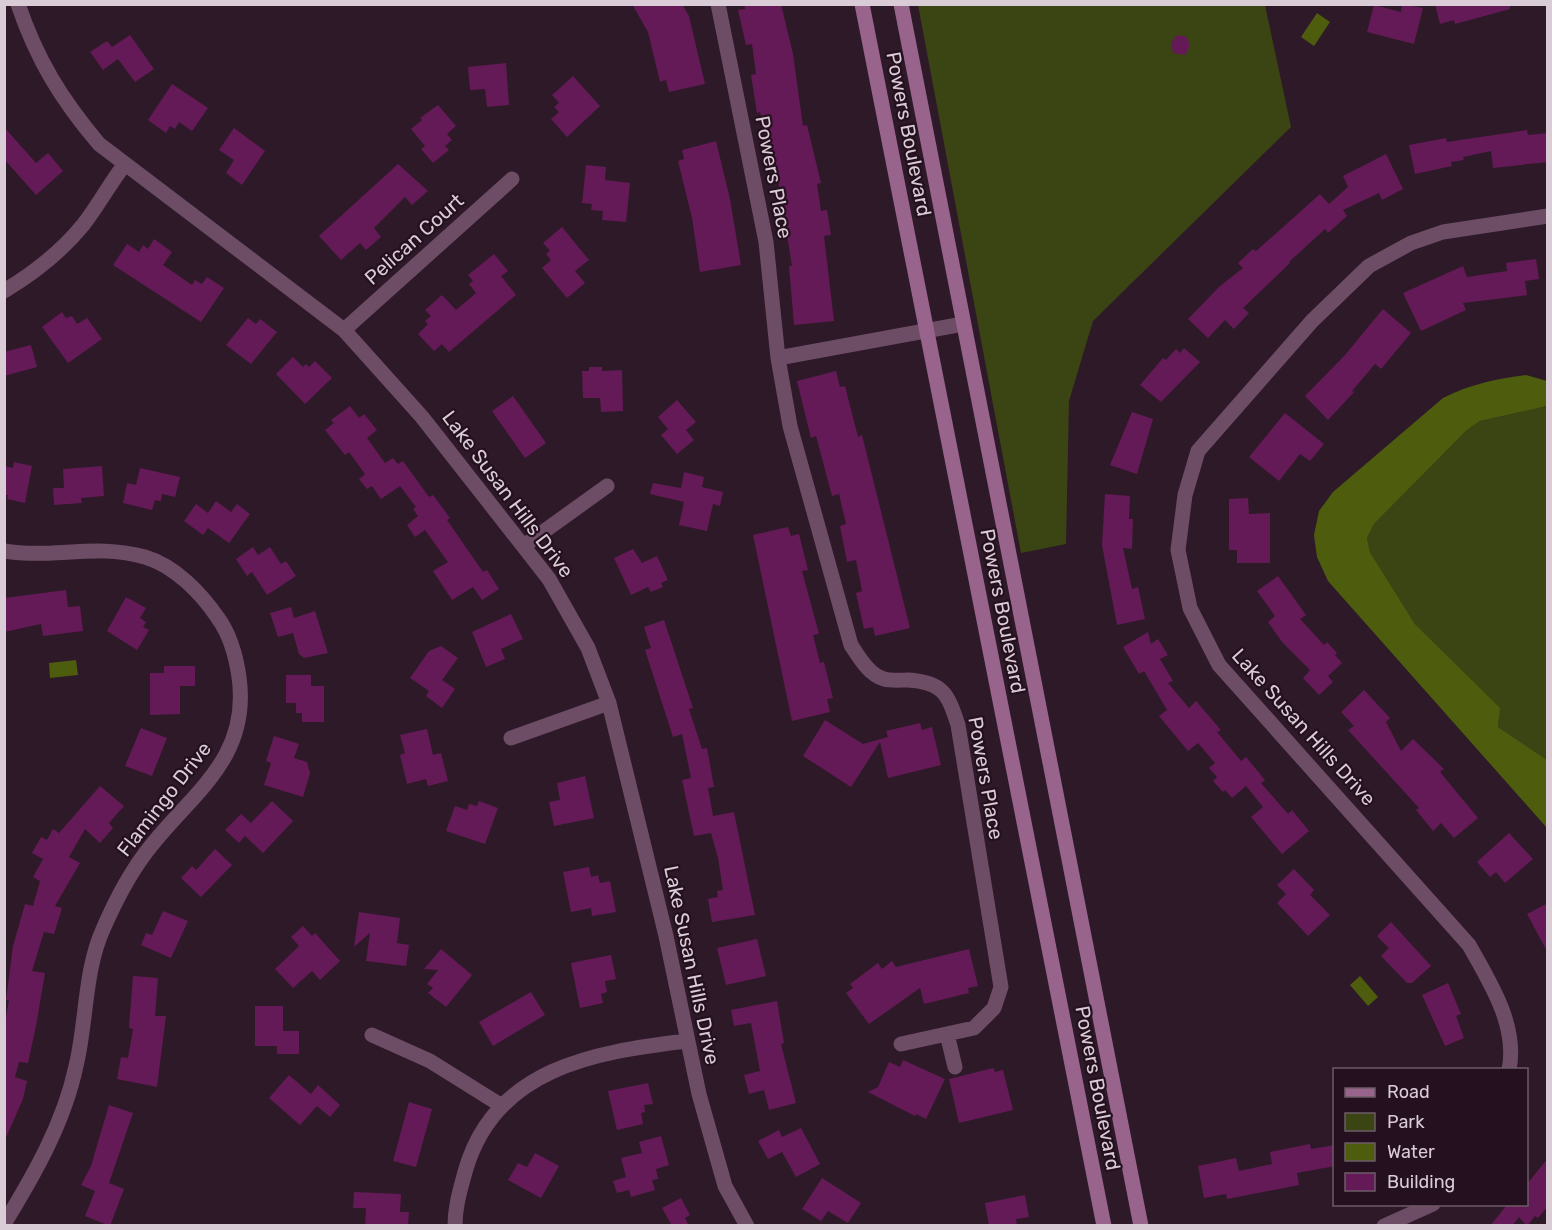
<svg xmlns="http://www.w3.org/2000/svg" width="1552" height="1230" font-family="Rubik,sans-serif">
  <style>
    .green { fill: #3a4513 }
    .water { fill: #4d5d0d }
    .building { fill: #641a56 }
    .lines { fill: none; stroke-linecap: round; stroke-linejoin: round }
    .minor { stroke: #6d4c65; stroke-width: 15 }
    .secondary { stroke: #98648b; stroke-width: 15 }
    .labels { text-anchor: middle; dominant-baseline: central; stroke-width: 4.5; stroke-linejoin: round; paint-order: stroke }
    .street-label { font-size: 20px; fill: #daccd6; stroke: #24101f }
  </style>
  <rect width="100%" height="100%" fill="#2e1929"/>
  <path class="green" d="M918,5H1265L1291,127L1093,321L1069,401L1066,544L1021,553Z
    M1547,406V760L1498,727L1499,708L1415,624L1370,552L1367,538L1374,524L1467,430L1480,421Z"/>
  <path class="water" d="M1317,13L1330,22L1314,46L1301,37Z
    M1526,375L1547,381V406L1480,421L1467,430L1374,524L1367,538L1370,552L1415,624L1500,708L1498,727L1547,760V828L1328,581L1317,557L1314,535L1319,511L1333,492L1443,398C1470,384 1497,379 1526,375Z
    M76,660L78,675L50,678L49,663Z
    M1360,976L1378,997L1368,1006L1350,985Z"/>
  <path class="building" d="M632,4H682L689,16L705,84L669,92L666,80L660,82L648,32Z
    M744,4H781L793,54L803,126L807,125L821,183L817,184L821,211L827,210L831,235L824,236L834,321L794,325L789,266H792L778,180H775L760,112L757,113L751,75L756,74L752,44L746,45L738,10L745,9Z
    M1402,4L1423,8L1414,44L1367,32L1374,5L1401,12Z
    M1435,4H1510V9L1455,24L1454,20L1440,24Z
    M130,35L154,69L135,82L118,59L103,70L90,52L107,41L112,47Z
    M1177,35L1187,37L1190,46L1185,55L1173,53L1171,43Z
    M506,63L509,105L487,107L485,89L470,90L468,67Z
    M573,76L600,106L567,137L551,119L559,112L554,107L559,103L552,95Z
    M172,84L208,108L192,131L179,122L175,129L170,126L166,133L148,120Z
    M438,105L456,126L447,134L452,140L445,146L449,150L433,163L421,149L425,146L411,129L422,120L420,118Z
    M4,127L36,163L48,153L63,171L36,195L4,159Z
    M234,128L265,151L242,185L226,173L234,160L219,150Z
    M1527,130L1528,135L1548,133V162L1493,168L1491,151L1463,157L1464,160L1451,162L1452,166L1415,174L1409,145L1446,138L1447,142Z
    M716,141L730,199L741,265L700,272L692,218L678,161L684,159L682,150Z
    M1386,154L1403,189L1382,200L1379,193L1343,210L1347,216L1328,233L1325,229L1289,262L1290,263L1243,308L1249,313L1234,329L1225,320L1208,338L1188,319L1220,286L1243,268L1238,263L1253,249L1256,251L1264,244L1320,194L1329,204L1348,187L1343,176Z
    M398,164L428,191L412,205L405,197L374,228L381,237L366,250L360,243L341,260L319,236Z
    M586,165L606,167L605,180L630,183L626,222L602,220L603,211L591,210L592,204L582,203Z
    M562,227L589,260L575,271L585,283L567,298L542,268L551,260L546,254L550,251L543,243Z
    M154,239L172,252L163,265L192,285L195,280L202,284L207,277L224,288L201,322L113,265L127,244L139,252L143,245L148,249Z
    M494,254L508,271L501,276L516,295L449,352L442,344L434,351L418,334L428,324L425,321L431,316L425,310L442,295L456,310L476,293L469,284L473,281L468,275Z
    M1536,259L1539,279L1525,281L1527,295L1463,303L1466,310L1421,331L1403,293L1463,266L1467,277L1507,271L1506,263Z
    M1383,309L1411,333L1381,369L1375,364L1352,391L1354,392L1328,420L1305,396L1345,355Z
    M62,312L66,318L72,316L77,324L87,318L102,339L68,363L42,327Z
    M248,318L256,324L260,319L277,332L251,364L226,345Z
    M31,345L37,367L4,376V352Z
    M1184,348L1200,362L1161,402L1140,385L1163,358L1166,360L1176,349L1180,353Z
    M293,357L303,367L306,364L309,367L315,361L332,378L305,404L276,374Z
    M589,367H602V371L622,370L623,411L601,412L600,398H583L582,371H589Z
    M836,371L840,387L845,386L858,437L862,435L910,628L875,636L873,627L864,629L856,593L862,591L856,560L847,562L840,526L846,524L839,494L832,496L816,436L811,438L797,381Z
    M513,396L546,443L525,458L492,411Z
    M677,400L696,422L686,430L694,440L677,454L661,435L668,429L658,417Z
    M350,406L359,418L364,414L377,430L367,438L385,463L393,458L398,464L403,461L429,497L433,495L450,518L447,520L483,572L487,570L499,589L482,600L473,587L452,600L433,571L448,562L425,530L415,537L407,525L418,516L413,509L416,507L400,486L381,499L372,486L367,489L359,479L365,474L349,452L345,455L325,430L334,423L331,420Z
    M1132,412L1153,419L1137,474L1110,465Z
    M1285,413L1324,444L1310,461L1300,454L1279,481L1249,457Z
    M14,462L32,466L25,503L7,499L8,495H4V466L13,468Z
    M102,466L104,496L81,498L82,503L54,505L53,488H64L63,469Z
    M140,468L180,477L175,497L162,494L161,501L155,500L152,510L123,503L127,483L136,485Z
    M684,472L704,477L702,487L723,492L720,506L713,504L707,531L679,525L684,502L650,494L653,483L681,488Z
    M1105,494L1130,496L1129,519H1133L1132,549L1123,548L1132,589L1138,587L1145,619L1117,625L1102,545Z
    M1248,498L1249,514L1270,513V563H1237V550H1229V499Z
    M216,501L231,512L237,504L250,514L229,543L208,528L203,535L184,521L196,504L208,513Z
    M788,527L791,536L799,534L808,570L802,571L819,634L813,635L820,663L824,662L833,698L827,699L830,712L792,721L753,535Z
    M253,547L258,555L270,547L281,564L286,561L296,576L267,595L252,572L247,576L236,559Z
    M633,549L642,563L657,556L668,580L661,583L663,587L651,592L648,587L631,595L614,558Z
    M1278,576L1306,615L1300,619L1324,645L1327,642L1337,653L1335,655L1342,663L1328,676L1333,682L1319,695L1303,678L1310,670L1282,642L1268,622L1275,616L1257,591Z
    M66,590L68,607L80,606L83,631L43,636L41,624L4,632V598Z
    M126,597L146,608L140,618L146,622L143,627L149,630L137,650L107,631Z
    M291,607L294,618L315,611L328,653L304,658L299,654L293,633L278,637L270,613Z
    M511,614L523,639L501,649L505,659L486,667L472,632Z
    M664,620L693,708L689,709L702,749L707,748L714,787L708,788L713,816L734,812L755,915L712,922L708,899L718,897L717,891L723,890L718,858L711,833L694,836L682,780L691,778L682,734L673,737L645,650L651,648L644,627Z
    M1148,632L1151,644L1158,639L1168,655L1160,659L1173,681L1168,683L1189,708L1196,701L1221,730L1217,732L1241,761L1246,757L1265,780L1261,783L1288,814L1292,810L1309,831L1282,854L1251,817L1263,807L1246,786L1232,798L1225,790L1223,792L1213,781L1217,777L1209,768L1215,763L1198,743L1188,751L1159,716L1167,710L1144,671L1139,674L1123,647Z
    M441,646L458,658L442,680L455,689L442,708L426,696L429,691L410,678L429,651Z
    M164,666H195V686H180V714L150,715V673H164Z
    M286,675H311V686H324V722H302V713H296V703H286Z
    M1364,690L1390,718L1386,722L1401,751L1413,739L1444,769L1440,772L1478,818L1454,838L1441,823L1433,831L1416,810L1419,808L1348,730L1354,726L1341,712Z
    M825,720L863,744L888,737L886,731L920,723L922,730L932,727L941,765L888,778L880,742L851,787L803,756Z
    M141,728L167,738L152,776L125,766Z
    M427,729L433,755L441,753L448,781L428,786L426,779L407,784L400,755L405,753L400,735Z
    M274,736L299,744L294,758L307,762L310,773L303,797L264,785L271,763L266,761Z
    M585,776L594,818L554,826L549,802L560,800L557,783Z
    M100,786L124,806L109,823L113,828L100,843L85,829L69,857L80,863L55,906L62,908L54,934L44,932L32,971L45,973L36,1026L28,1063L19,1062L15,1077L27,1081L23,1099L4,1142V1028L9,1000H6L13,946L25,904L33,906L40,881L33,877L43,859L32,853L41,837L47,840L53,829L59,833Z
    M272,801L293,821L263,853L245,836L239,843L225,830L241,814L251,823Z
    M479,801L498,808L485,844L446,831L455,806L467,810L469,804L477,806Z
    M1509,833L1533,859L1505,883L1496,872L1490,877L1477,862Z
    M215,849L232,865L201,897L181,878L192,866L196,870Z
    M589,867L591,877L598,875L600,883L610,881L616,912L592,916L591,908L571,912L563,872Z
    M1294,869L1314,890L1310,895L1330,915L1308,936L1277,903L1286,894L1277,885Z
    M1548,903V953L1527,914Z
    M163,911L188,921L171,958L141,945L146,933L152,935Z
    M359,912L400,918L397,943L409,945L406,966L366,961L370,933L354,947Z
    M1391,922L1431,966L1412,983H1407L1381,956L1389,948L1377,936Z
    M303,926L312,936L315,933L340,961L320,980L312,971L293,988L275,969L299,946L291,937Z
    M757,939L766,976L726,985L717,948Z
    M441,949L472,975L446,1007L428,993L433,988L427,984L438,970L424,969Z
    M969,949L978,986L968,988L969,993L924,1004L920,988L869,1024L846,993L853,988L850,984L878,963L882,969L892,961L896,967Z
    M611,955L616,979L605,981L607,992L601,994L603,1003L580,1008L571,963Z
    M133,976L158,978L155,1016H166L157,1087L117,1079L121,1057L128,1058L133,1029L129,1028Z
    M1448,983L1461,1014L1456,1016L1464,1038L1445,1046L1422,995Z
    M531,992L545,1015L493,1046L479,1022Z
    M777,1001L784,1043L781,1044L796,1103L769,1110L764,1090L749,1094L744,1075L760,1071L751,1023L734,1026L731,1010Z
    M255,1006H283V1031H299V1054H277V1046H255Z
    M903,1060L945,1079L926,1119L916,1114L915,1116L868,1092L878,1087L889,1062L900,1067Z
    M993,1068L995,1072L1003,1070L1013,1110L959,1123L949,1079Z
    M289,1075L311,1094L318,1085L340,1105L330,1117L317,1106L300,1125L269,1098Z
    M648,1083L653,1104L644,1105L645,1112L641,1113L643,1124L617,1130L608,1091Z
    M409,1102L432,1109L416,1167L393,1161Z
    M109,1105L133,1113L109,1183L124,1189L110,1226L85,1216L95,1191L81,1185L91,1166Z
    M801,1128L820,1164L796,1177L782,1152L768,1159L758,1141L779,1130L782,1137Z
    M661,1136L669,1165L656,1169L658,1179L652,1180L655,1190L631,1197L629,1190L617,1193L613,1181L626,1177L621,1158L642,1153L639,1142Z
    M1310,1144L1311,1149L1335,1145V1166L1297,1173L1299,1185L1227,1199L1226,1194L1204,1198L1198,1166L1236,1158L1239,1171L1272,1164L1270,1152Z
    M535,1153L559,1166L541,1198L508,1180L518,1163L527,1167Z
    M1548,1158V1206L1538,1218L1535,1216L1527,1226L1519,1217L1512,1226H1490L1506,1206L1503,1204H1527V1184Z
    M822,1178L861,1203L848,1223L828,1211L821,1221L802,1209Z
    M354,1192L401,1194L400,1212H409L408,1226H365L366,1208H353Z
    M1025,1195L1029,1217L1016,1219L1017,1226H989L985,1203Z
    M681,1198L690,1215L685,1218L689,1226H672L662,1208Z"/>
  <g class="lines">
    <path class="minor" d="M18,4C37,60 61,99 99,144L344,330L422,417L549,579L588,648L609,703L666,936L699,1094L725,1186L747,1226
      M718,4L766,242L778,358L790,426L851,645C859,657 869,675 884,679C891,681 900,680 908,680C943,682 948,694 958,725L1001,987L994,1008L974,1028L901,1044
      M4,291C34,273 61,252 83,225C98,206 110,183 125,164
      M344,330L512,179
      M778,358L963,324
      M525,545L607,486
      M4,551C53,559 95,543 145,557C175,566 201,593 218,618C231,636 236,656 239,677C251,762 187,796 144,855C127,878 115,902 104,927C84,970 87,1021 76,1066C64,1123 34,1175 4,1224
      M511,738L609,703
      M947,1034L955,1067
      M372,1035L430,1061L502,1106
      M1509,1070C1518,1026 1490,982 1469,945L1219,665L1190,608L1178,550L1185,495L1198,451L1312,321L1369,266L1411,243L1443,232L1548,216
      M455,1226C455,1206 460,1191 465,1172C494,1068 594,1052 687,1041
      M1384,1226L1433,1204"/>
    <path class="secondary" d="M862,4L1104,1226
      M901,4L1141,1226"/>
  </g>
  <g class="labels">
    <g class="street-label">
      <text transform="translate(909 134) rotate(79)">Powers Boulevard</text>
      <text transform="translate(774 177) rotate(79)">Powers Place</text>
      <text transform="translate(414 239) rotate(-42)">Pelican Court</text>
      <text transform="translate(508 494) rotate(53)">Lake Susan Hills Drive</text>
      <text transform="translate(1003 611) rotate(79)">Powers Boulevard</text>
      <text transform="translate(1304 727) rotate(48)">Lake Susan Hills Drive</text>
      <text transform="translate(986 778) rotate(80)">Powers Place</text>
      <text transform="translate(164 799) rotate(-52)">Flamingo Drive</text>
      <text transform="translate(692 965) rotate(78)">Lake Susan Hills Drive</text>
      <text transform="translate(1098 1088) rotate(79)">Powers Boulevard</text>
    </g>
  </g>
  <rect width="1552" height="1230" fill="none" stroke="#daccd6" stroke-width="12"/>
  <rect x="1333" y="1068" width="195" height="138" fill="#24101f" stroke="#6d5b68" stroke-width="1.5"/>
  <rect x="1345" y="1088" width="30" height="9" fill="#98648b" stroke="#6d5b68" stroke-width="1.5"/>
  <text x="1387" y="1098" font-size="18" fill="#daccd6">Road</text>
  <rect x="1345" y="1113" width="30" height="18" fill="#3a4513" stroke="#6d5b68" stroke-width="1.5"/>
  <text x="1387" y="1128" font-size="18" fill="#daccd6">Park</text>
  <rect x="1345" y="1143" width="30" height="18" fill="#4d5d0d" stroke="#6d5b68" stroke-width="1.5"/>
  <text x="1387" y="1158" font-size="18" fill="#daccd6">Water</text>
  <rect x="1345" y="1173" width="30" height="18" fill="#641a56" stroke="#6d5b68" stroke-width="1.5"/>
  <text x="1387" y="1188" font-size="18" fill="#daccd6">Building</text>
</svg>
